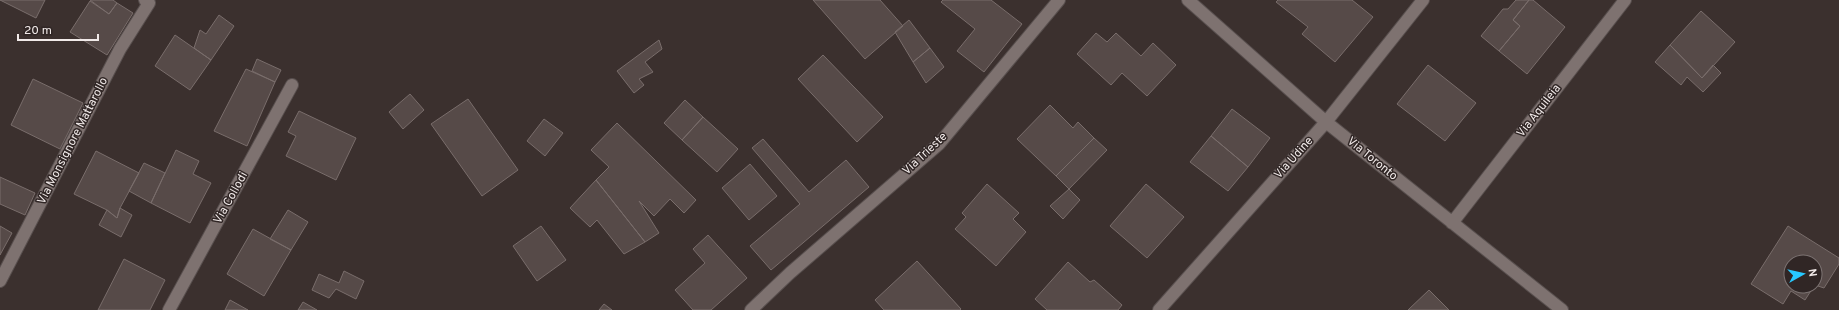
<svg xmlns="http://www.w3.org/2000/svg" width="1839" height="310" font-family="Overpass,sans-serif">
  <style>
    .building { fill: #564a48; stroke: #796d6b }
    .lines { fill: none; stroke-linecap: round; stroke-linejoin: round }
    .minor-casing { stroke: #584f4e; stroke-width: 14 }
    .minor { stroke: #7e7270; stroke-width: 12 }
    .labels { text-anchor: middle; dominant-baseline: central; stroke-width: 3; stroke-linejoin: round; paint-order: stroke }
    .street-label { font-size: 12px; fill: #f1eae9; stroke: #302625 }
  </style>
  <rect width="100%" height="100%" fill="#3b302e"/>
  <path class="building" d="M0,0H45L36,18Z
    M90,0H113L117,3L109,14Z
    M813,0H880L903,26L865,59Z
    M943,0H991L1022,24L984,72L957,51L975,29L941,2Z
    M1278,0H1352L1373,17L1335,62L1302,34L1308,27L1276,2Z
    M1516,0H1529L1513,20L1520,26L1499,51L1481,36L1503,9H1508Z
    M1529,0H1533L1565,27L1527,74L1499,51L1520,26L1513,20Z
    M90,1L109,14L117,3L133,13L107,55L70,32Z
    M1701,11L1735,42L1702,78L1670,45Z
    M219,15L234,26L211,60L194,48L200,30L206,34Z
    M909,20L930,48L913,62L895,32Z
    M1096,33L1107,42L1116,33L1141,56L1153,43L1176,65L1147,96L1122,73L1111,85L1077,54Z
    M175,35L211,60L190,90L155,66Z
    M659,40L662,49L645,62L653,72L639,79L644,85L634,93L617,71Z
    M1670,45L1702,78L1713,65L1721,73L1703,92L1687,77L1681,85L1655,62Z
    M930,48L944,67L926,83L913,62Z
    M823,55L883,117L857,142L798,79Z
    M257,59L281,70L275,82L252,71Z
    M1428,65L1476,103L1445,141L1397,104Z
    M246,69L275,82L247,146L214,131Z
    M33,79L83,103L60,149L11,125Z
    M410,94L424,110L403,129L389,112Z
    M468,99L518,170L482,196L431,124Z
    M685,100L703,117L682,140L664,123Z
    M1050,105L1073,128L1078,122L1094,138L1056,176L1017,139Z
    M1232,109L1270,138L1248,167L1211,136Z
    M299,111L356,138L336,180L286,156L296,136L288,132Z
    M703,117L738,149L717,172L682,140Z
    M544,119L563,133L545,156L527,141Z
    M617,123L696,200L684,213L670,199L654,216L639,201L659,233L645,242L596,180L609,167L591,150Z
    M1211,136L1248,167L1228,191L1190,162Z
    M1094,138L1107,150L1069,189L1056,176Z
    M763,139L809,192L846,160L869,187L771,270L750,246L800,204L752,148Z
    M176,150L199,161L193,174L211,183L190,223L151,203Z
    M96,151L139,173L120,208L117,218L107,210L74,194Z
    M144,163L165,173L151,203L129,191Z
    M750,164L777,196L749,220L722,188Z
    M0,177L35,193L25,215L0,204Z
    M596,180L645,242L624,254L597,220L590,227L570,208Z
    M987,184L1019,213L1013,219L1026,232L996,266L955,229L966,217L962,213Z
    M1146,184L1184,217L1147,258L1110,226Z
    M1069,189L1080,200L1063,219L1050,206Z
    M120,208L132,215L121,237L99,225L107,210L117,218Z
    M288,210L308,222L291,250L270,239Z
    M0,226L12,233L0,255Z
    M541,226L566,260L537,281L513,246Z
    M1788,226L1839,258V264L1824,288L1815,285V262H1791V286H1814L1805,300L1791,291L1783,304L1751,284Z
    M253,229L291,250L264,296L227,274Z
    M708,235L747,278L711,310H693L675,290L705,263L693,249Z
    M124,259L165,280L150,310H98Z
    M917,261L961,309L960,310H884L875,300Z
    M1068,262L1090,282L1094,280L1122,305L1118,310H1047L1035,299Z
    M344,271L364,281L356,299L336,289L329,298L312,290L319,274L339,283Z
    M1429,290L1449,310H1408Z
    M230,300L248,310H225Z
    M303,302L317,310H298Z
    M604,304L612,310H599Z"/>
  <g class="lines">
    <defs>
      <path id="minor" d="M1188,0L1326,122L1562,310
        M1452,223L1625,0
        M0,281L120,49L149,3L145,0
        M169,310L292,85
        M751,310L790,273L939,144L1059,0
        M1159,310L1326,122L1423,0"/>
    </defs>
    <use href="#minor" class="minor-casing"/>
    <use href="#minor" class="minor"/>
  </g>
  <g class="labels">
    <g class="street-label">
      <text transform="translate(1539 111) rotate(-52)">Via Aquileia</text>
      <text transform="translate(73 141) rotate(-63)">Via Monsignore Mattarollo</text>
      <text transform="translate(925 154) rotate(-43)">Via Trieste</text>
      <text transform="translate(1294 158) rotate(-48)">Via Udine</text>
      <text transform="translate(1372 159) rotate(39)">Via Toronto</text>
      <text transform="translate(231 198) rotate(-61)">Via Collodi</text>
    </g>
  </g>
  <g transform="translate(1803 274) rotate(82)"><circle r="19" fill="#302625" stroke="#7d7473"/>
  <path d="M0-3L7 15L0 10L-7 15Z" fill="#27c8ff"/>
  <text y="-6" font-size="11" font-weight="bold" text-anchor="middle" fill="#f1eae9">N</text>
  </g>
  <path d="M18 34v6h80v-6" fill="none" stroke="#f1eae9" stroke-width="2"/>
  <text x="24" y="34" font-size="12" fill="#f1eae9" stroke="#302625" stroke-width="3" paint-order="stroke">20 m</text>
</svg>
